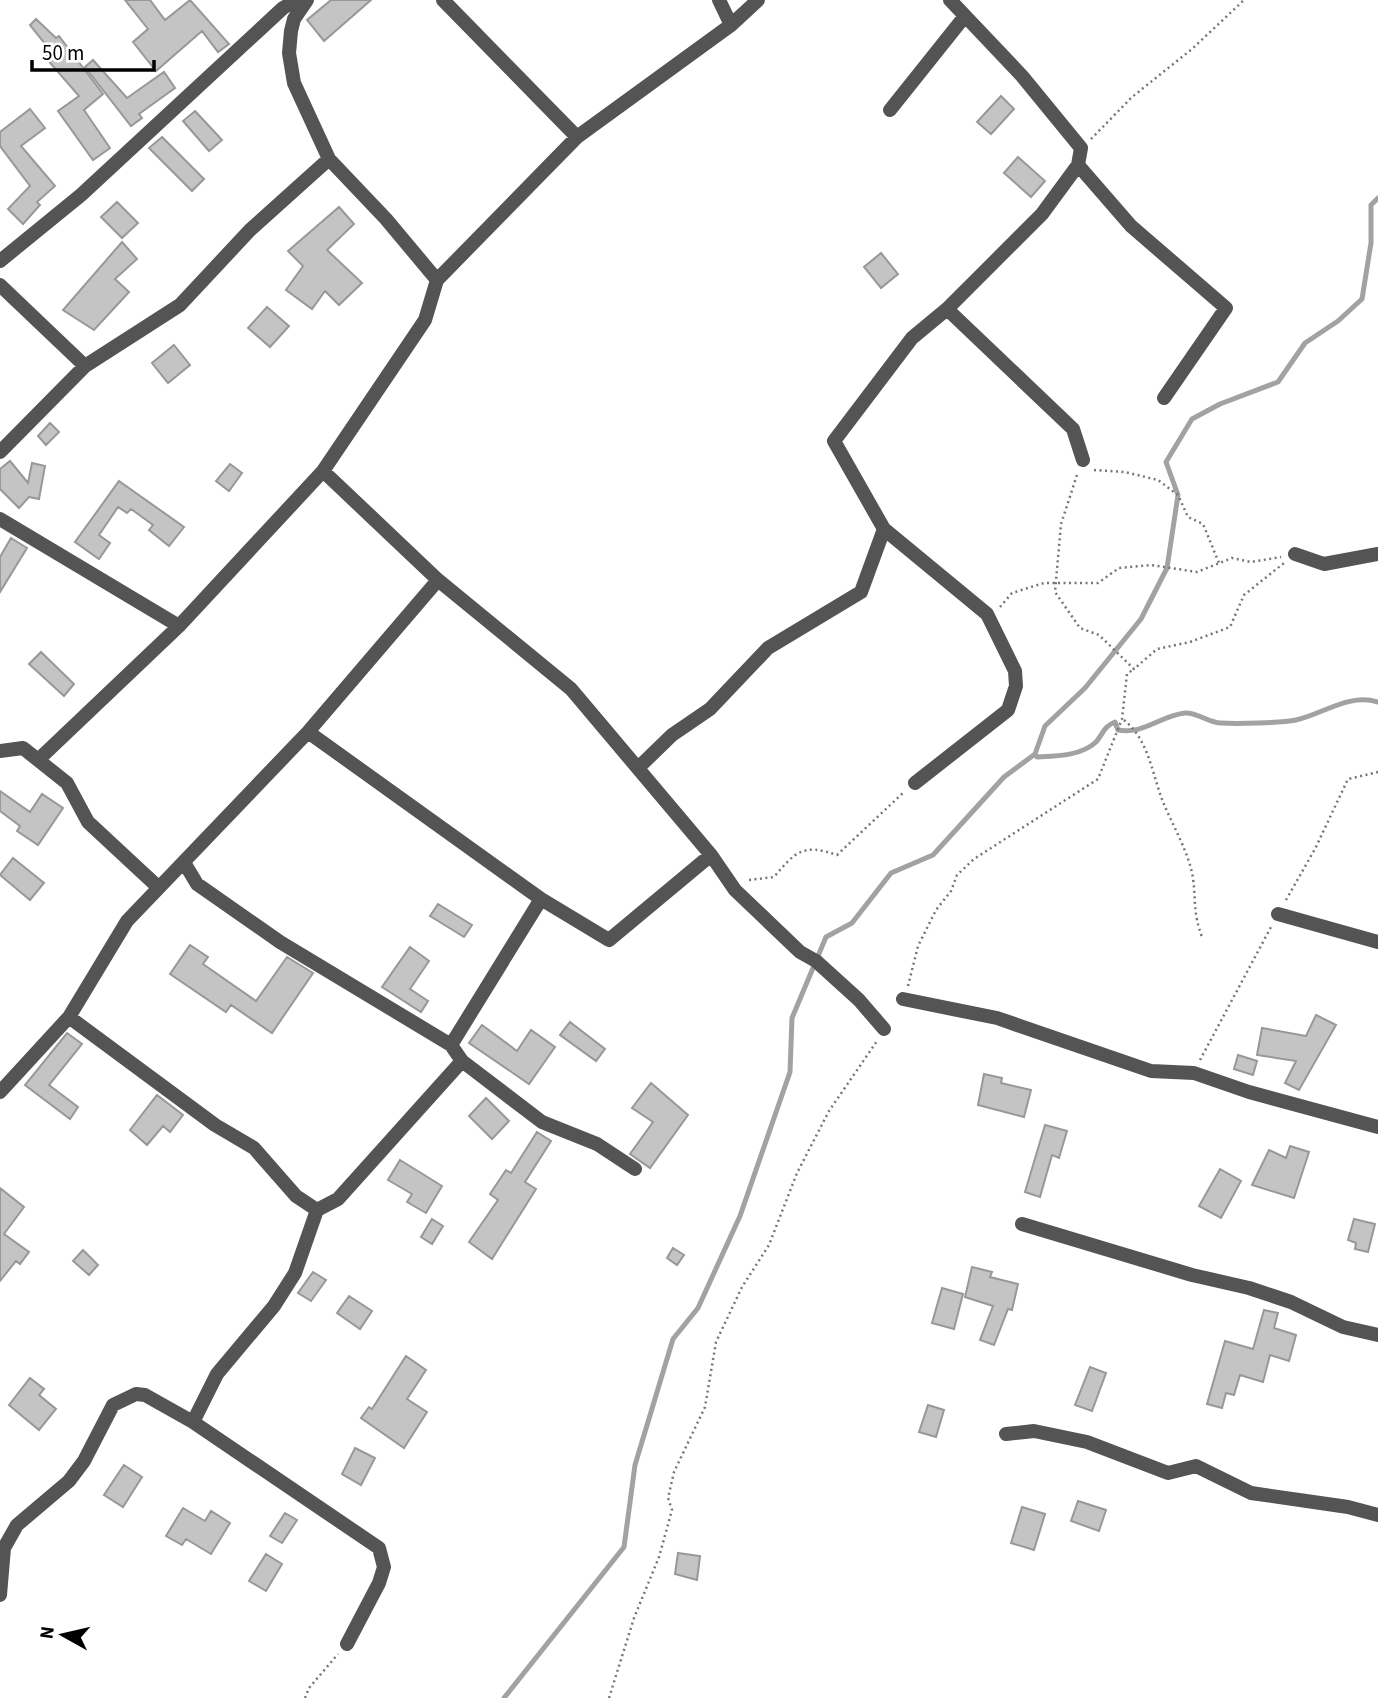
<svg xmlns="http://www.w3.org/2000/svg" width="1378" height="1698" font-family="'Source Sans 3',sans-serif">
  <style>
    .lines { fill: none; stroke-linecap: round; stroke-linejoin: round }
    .stream { stroke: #a2a2a2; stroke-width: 5 }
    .building { fill: #c4c4c4; stroke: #989898; stroke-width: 2 }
    .path { stroke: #767676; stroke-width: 2.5; stroke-dasharray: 2 3.5; stroke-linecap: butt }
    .minor { stroke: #545454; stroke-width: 14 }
  </style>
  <rect width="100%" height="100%" fill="#fff"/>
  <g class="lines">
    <path class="stream" d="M1035,754L1037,757C1057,756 1081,756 1096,742C1103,734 1104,726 1115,722L1118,730C1143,735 1162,715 1185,713C1197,712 1209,723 1221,723C1236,724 1281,723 1296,720C1323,714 1349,693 1378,702
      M504,1698L624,1547L635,1465L673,1339L698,1308L740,1216L790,1072L792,1018L826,937L852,923L891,873L933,855L1004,777L1035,754L1045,726L1085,688L1141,619L1167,568L1178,495L1166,462L1192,419L1220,404L1278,382L1305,343L1338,321L1362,299L1371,243V205L1378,198"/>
  </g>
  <path class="building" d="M125,0H150L165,20L190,0L229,44L218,52L202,31L156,71L133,42L148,29Z
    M331,0H371L324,41L307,20Z
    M36,19L56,38L59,36L103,94L84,110L110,148L93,160L58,111L79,96L45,57L53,54L30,25Z
    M93,60L127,98L164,72L175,88L139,114L142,118L131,126L85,67Z
    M1001,96L1014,109L991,134L977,122Z
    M30,109L45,128L21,146L55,186L37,202L40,205L23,224L8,209L30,186L0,146V132Z
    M195,111L222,140L209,151L183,121Z
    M162,137L204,179L192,191L149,148Z
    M1018,157L1045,181L1031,197L1004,173Z
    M117,202L138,223L122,238L101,217Z
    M339,207L354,224L327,250L362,283L339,305L325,291L312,309L286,290L303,266L288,251Z
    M122,242L137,259L115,279L129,292L94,330L63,310Z
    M881,253L898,274L881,288L864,267Z
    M267,307L289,326L270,347L248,328Z
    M174,345L190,365L168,383L152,363Z
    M50,423L59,432L46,445L38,436Z
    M10,461L28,483L32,463L45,466L39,499L29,497L19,508L0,489V469Z
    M230,464L242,473L229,491L216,481Z
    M119,481L184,527L169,546L149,530L153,525L131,509L127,513L118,507L99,535L110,543L99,559L75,542Z
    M11,538L27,548L0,592V557Z
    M41,652L74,684L64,696L29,664Z
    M0,791L30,812L42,794L63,808L38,845L17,831L20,826L0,811Z
    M13,858L44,883L30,900L0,875Z
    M438,904L472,925L464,937L430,916Z
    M190,945L208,957L203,964L256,1001L287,957L313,973L272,1033L231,1005L226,1012L170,974Z
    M410,947L429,961L410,989L428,1001L421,1012L382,987Z
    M1316,1015L1336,1025L1299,1090L1285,1083L1296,1061L1257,1055L1262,1028L1306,1036Z
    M570,1022L605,1049L596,1061L560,1035Z
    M482,1025L517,1051L531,1030L555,1047L529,1084L469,1043Z
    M67,1033L82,1044L49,1085L78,1107L70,1119L25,1085Z
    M1238,1055L1257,1061L1253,1075L1234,1069Z
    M984,1074L1002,1078L1001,1083L1031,1090L1024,1117L978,1105Z
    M651,1083L688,1115L650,1168L630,1154L653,1122L632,1108Z
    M157,1095L183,1115L170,1132L163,1126L147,1145L130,1130Z
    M486,1098L509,1121L492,1139L469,1116Z
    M1045,1125L1067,1131L1059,1158L1052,1155L1040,1197L1025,1192Z
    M537,1132L551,1141L525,1182L536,1189L492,1259L469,1242L498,1200L490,1194L506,1170L511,1173Z
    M1290,1146L1309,1152L1294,1198L1252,1185L1269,1150L1286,1158Z
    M400,1160L442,1186L426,1213L407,1202L412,1194L388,1180Z
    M1220,1169L1241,1181L1221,1218L1199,1206Z
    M0,1188L24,1207L4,1234L29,1252L20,1264L16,1261L0,1281Z
    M432,1219L443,1226L432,1244L421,1237Z
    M1354,1219L1375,1224L1368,1252L1355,1249L1356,1243L1348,1240Z
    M673,1248L684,1255L677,1265L667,1258Z
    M83,1250L98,1265L89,1275L73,1261Z
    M972,1267L992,1272L990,1277L1018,1284L1012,1310L1008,1309L994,1345L980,1340L993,1306L965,1297Z
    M313,1272L326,1280L311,1301L298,1293Z
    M942,1288L963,1294L954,1329L932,1323Z
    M349,1296L372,1311L360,1329L337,1313Z
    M1264,1310L1278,1313L1274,1328L1296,1335L1289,1361L1270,1355L1263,1382L1240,1375L1234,1395L1226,1393L1222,1408L1207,1404L1225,1341L1253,1349Z
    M406,1356L426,1370L407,1399L427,1412L404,1448L361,1418L369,1407L372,1409Z
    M1090,1367L1106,1373L1092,1411L1075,1405Z
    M30,1378L44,1389L39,1395L56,1409L39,1430L9,1405Z
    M928,1405L944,1410L936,1437L919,1432Z
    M355,1448L375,1458L361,1485L342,1474Z
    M124,1465L142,1477L123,1507L104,1495Z
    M1078,1501L1106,1510L1099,1531L1071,1521Z
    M1022,1507L1045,1514L1034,1550L1011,1543Z
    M183,1508L205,1521L211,1511L230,1523L211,1554L186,1539L182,1545L166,1536Z
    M285,1513L297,1520L282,1543L270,1536Z
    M678,1553L700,1556L697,1580L675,1574Z
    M266,1554L282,1564L266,1591L249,1581Z"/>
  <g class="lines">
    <path class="path" d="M1091,139L1132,97L1192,49L1244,0
      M1094,470L1125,472L1158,480L1178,495L1188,517L1203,524L1219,563
      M1077,475L1061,524L1055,592L1080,628L1099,635L1134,669L1157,649L1190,642L1230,627L1244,595L1284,563
      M1000,607L1012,593L1044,583H1098L1119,568L1151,565L1197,572L1232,558L1251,562L1281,557
      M1124,720C1149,740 1152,774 1163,802C1173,826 1189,853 1193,878C1196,901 1193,913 1202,937
      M749,880L774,877C795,852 803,843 837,855L904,792
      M1286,900L1315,849L1348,779L1378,772
      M908,986L918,946L936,910L951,891L957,875L974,859L1098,779L1122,719L1127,674L1134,669
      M1200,1060L1271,927
      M305,1698L309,1688L338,1654
      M609,1698L634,1618L659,1557L672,1510L668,1498L674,1472L705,1407L716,1342L742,1287L769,1245L797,1173L829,1111L877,1041"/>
    <path class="minor" d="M307,0L294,19L291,31L289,53L294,83L329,159L386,219L437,280
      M443,0L577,137
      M719,0L731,25
      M890,110L965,16
      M1078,165L1131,226L1226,308L1164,398
      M0,261L81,195L283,8L297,0
      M0,285L85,366
      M947,309L1073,429L1083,460
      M0,452L85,366L180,305L250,230L329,159
      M323,471L438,580L571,689L711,855L735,890L800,952L816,961L859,1000L884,1029
      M0,519L179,626
      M884,529L987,614L1015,671L1016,686L1008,710L915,783
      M1295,554L1324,564L1378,554
      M308,732L541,899L609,940L711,855
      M0,751L23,748L67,783L88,822L158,887
      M38,760L179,626L323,471L425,320L437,280L577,137L731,25L758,0
      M639,767L672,735L710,709L768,648L861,592L884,529L834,441L912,338L947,309L1042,214L1078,165L1081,148L1022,76L950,0
      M185,864L197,884L280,942L451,1045L462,1061L542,1122L597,1144L635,1169
      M1278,914L1378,942
      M903,999L997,1018L1151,1071L1194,1073L1249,1092L1378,1127
      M69,1017L215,1125L254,1148L296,1196L317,1210
      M451,1045L541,899
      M0,1092L69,1017L127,921L308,732L438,580
      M1022,1224L1192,1275L1249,1288L1291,1302L1343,1327L1378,1335
      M193,1422L379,1548L384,1567L379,1583L347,1644
      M1006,1434L1034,1431L1087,1442L1168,1473L1196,1466L1251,1493L1348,1507L1378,1515
      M0,1595L4,1548L17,1525L69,1481L84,1461L113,1405L136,1394L145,1395L193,1422L217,1374L274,1306L295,1273L317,1210L338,1199L462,1061"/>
  </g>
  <g transform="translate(63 1635) rotate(278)" stroke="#ffffff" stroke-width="5" paint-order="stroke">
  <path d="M0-5L12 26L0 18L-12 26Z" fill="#000000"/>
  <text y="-10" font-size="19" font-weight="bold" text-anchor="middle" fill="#000000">N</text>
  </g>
  <path d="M32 60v10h122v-10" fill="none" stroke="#000000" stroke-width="3.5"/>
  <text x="42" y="60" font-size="21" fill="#000000" stroke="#ffffff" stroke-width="5" paint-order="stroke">50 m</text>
</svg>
